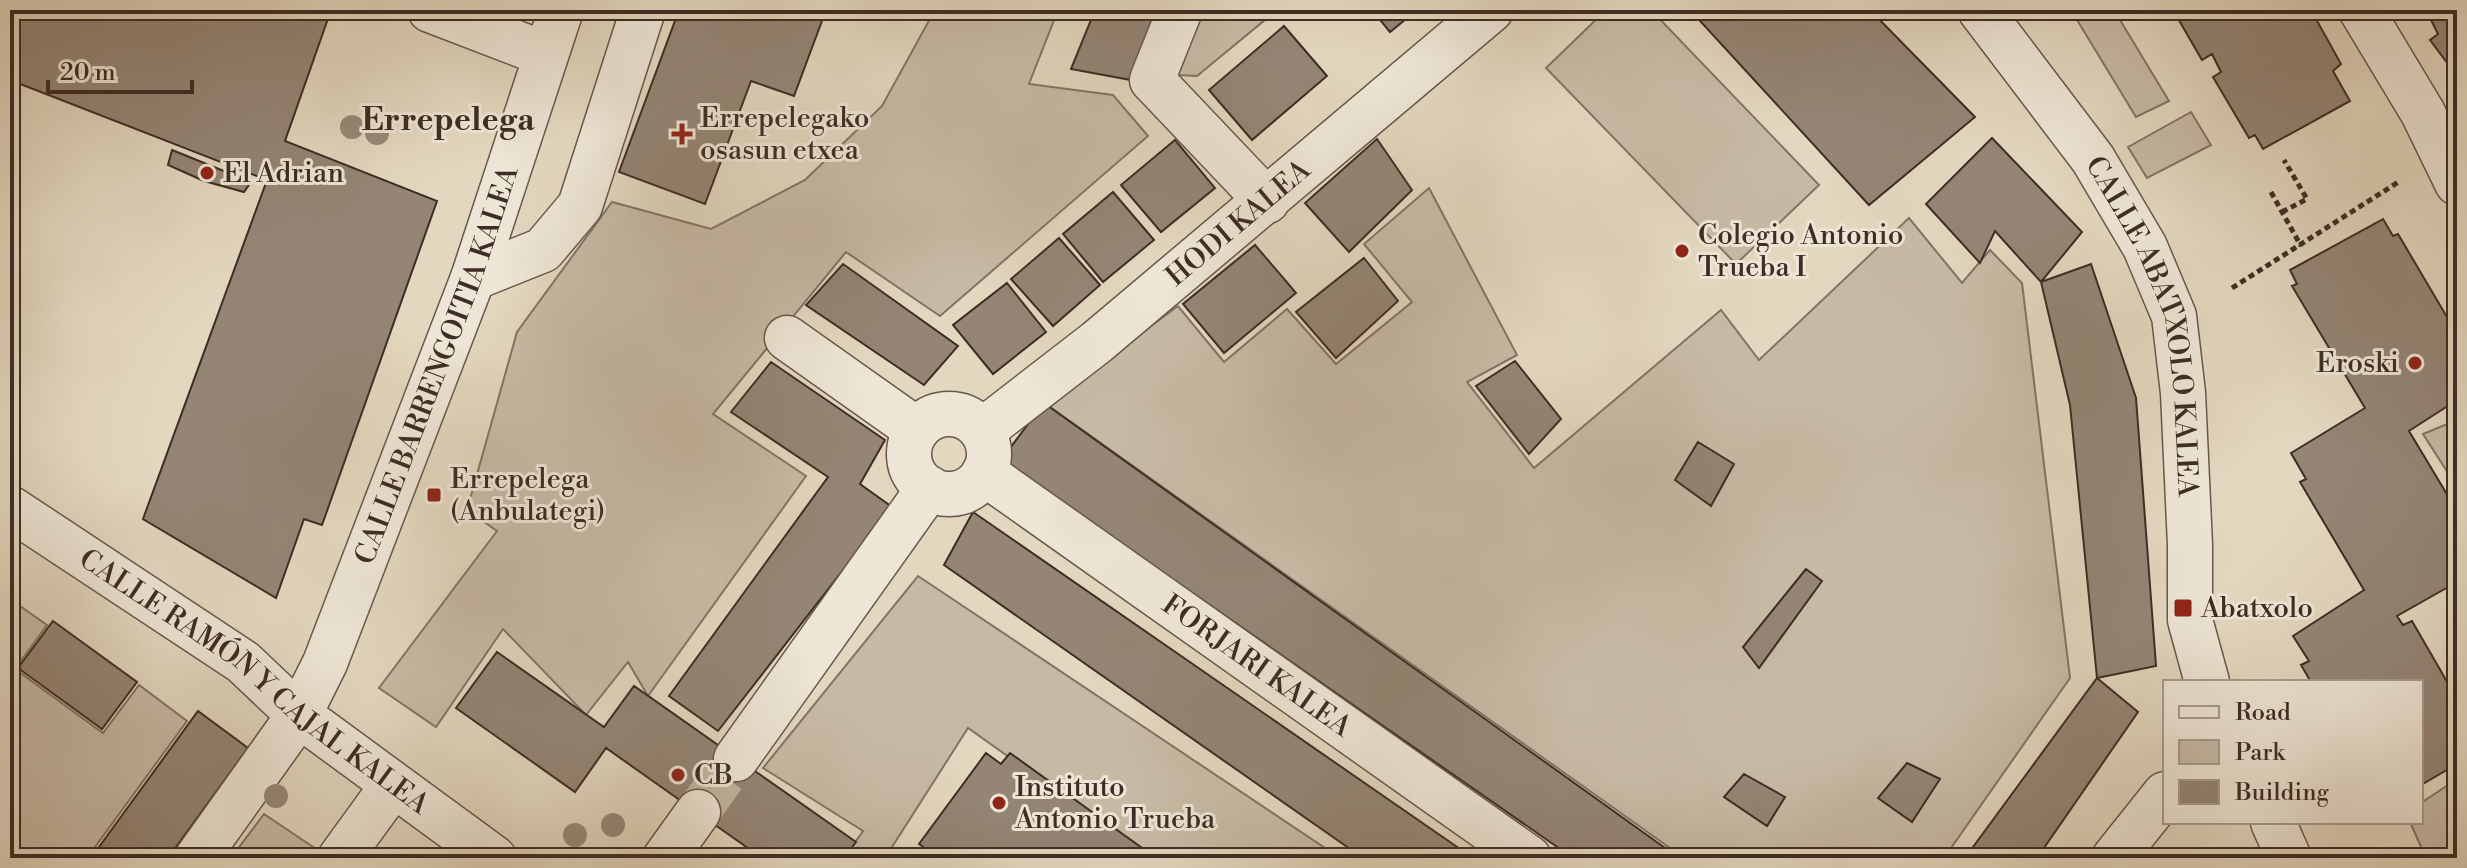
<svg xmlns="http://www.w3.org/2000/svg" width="2467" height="868" font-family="'Libre Bodoni',serif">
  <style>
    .green { fill: #c7baa5; stroke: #827465; stroke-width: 2 }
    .building { fill: #948575; stroke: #3e2d25; stroke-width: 2 }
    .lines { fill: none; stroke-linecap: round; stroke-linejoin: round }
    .minor-tunnel { stroke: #c2b5a0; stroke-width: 44; stroke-dasharray: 44 22; stroke-linecap: butt }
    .minor-casing { stroke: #67584c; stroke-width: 47 }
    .path { stroke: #3e2d25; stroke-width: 5; stroke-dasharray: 6 4; stroke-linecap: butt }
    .minor { stroke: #ede5d5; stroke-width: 44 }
    .tree { fill: #978979 }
    .poi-dot { fill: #8f2418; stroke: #ede5d5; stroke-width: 3 }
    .labels { text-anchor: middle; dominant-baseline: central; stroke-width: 6; stroke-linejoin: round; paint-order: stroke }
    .poi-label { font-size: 28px; fill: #3e2d25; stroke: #ede5d5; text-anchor: start }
    .street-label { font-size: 28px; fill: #3e2d25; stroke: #ede5d5 }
    .quarter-label { font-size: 32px; font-weight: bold; fill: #3e2d25; stroke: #ede5d5 }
  </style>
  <rect width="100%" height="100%" fill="#e3d7bf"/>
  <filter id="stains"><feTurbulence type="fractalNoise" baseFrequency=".0025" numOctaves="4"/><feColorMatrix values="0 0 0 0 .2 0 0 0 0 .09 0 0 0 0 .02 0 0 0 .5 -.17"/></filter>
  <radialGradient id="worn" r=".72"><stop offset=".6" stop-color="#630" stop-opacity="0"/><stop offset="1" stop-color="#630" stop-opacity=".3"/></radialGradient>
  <path class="green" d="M931,10H1058L1029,84L1113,95L1148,136L940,316L846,252L713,414L806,476L648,696L628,662L586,715L503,629L436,727L379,688L497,531L467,510L517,332L612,202L711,229L805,180L882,106L931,17Z
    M1159,10H1277L1197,76L1133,73Z
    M1606,10H1651L1819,185L1736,264L1546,68Z
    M2084,10H2114L2169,101L2136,117L2074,15Z
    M2191,112L2211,145L2147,178L2128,147Z
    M1429,188L1517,355L1467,382L1534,468L1721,310L1759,360L1909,218L1962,283L1990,250L2022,283L2070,678L1944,858H1684L1046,404L1178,306L1224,362L1287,309L1336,364L1412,302L1364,244Z
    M2457,420V487L2423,434Z
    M918,576L1340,858H1151L968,728L885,858H844L863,831L763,768Z
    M10,599L47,625L15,669L103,733L139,685L187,721L87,858H10Z
    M2457,779V858H2426L2410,822H2421V803Z
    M264,814L316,849L310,858H231Z"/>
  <path class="building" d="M10,10H331L285,141L437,201L322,525L304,519L276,598L143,519L267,180L10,80Z
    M679,10H826L794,96L751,81L705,204L619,172Z
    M1095,10H1160L1131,80L1071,69Z
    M1372,10H1417L1390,32Z
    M1690,10H1870L1975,117L1869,205Z
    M2173,10H2311L2341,64L2333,71L2350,101L2263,149L2255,135L2249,138L2213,77L2221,72L2212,54L2202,60Z
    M2435,10H2457V76L2430,40L2438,34L2429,16L2437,12Z
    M1284,26L1327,76L1252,140L1209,90Z
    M1992,138L2082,232L2041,282L1995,231L1980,263L1926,204Z
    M1377,139L1412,190L1349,252L1305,203Z
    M1175,140L1215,188L1161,232L1121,185Z
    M172,150L251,182L244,192L204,181L168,165Z
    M1113,192L1154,240L1103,282L1063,234Z
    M2383,219L2393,236L2398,234L2457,334V400L2409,431L2457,511V582L2397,616L2403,625L2412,621L2457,699V764L2421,785V682H2311L2301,665L2309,661L2293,636L2364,590L2300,482L2306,479L2291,453L2365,408L2292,286L2297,284L2290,270Z
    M1059,238L1100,285L1053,326L1011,279Z
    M1255,245L1296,293L1224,353L1183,304Z
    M1364,258L1398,301L1336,358L1296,312Z
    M843,264L958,346L924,385L806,305Z
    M2091,264L2136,398L2156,666L2097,678L2070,405L2041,282Z
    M1007,283L1046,332L993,374L953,325Z
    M1515,361L1561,419L1529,454L1476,386Z
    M771,362L885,440L860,484L892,507L718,731L669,696L828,477L731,412Z
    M1044,403L1679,858H1573L1001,460Z
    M1698,442L1734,464L1711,506L1675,480Z
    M973,512L1473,858H1363L944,565Z
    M1806,569L1822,581L1759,668L1743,647Z
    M53,621L137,682L102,729L18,668Z
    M497,652L604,727L634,686L856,842L844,858H762L606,748L575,792L456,708Z
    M2097,678L2138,712L2037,858H1965Z
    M198,711L248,748L168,858H91Z
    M986,753L1001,764L1010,753L1156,858H940L919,844Z
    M1907,763L1940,779L1912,822L1878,798Z
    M1744,774L1785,797L1767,826L1724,797Z"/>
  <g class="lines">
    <path class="minor-tunnel" d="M698,812L736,759"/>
    <defs>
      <g id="minor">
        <path d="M430,10L545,54"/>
        <path d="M1180,10L1152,80L1267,201"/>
        <path id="s1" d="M1980,10L2093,159L2145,247L2174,316L2183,393L2190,545V620L2207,682"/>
        <path d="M2361,10L2423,113L2457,183"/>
        <path d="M473,278L543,250L580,206L643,10"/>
        <path d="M787,338L917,430"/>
        <circle cx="949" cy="454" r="40"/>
        <path id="s2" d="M982,431L1097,342L1491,10"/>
        <path id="s3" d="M984,473L1529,858"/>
        <path id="s4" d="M10,508L243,662L299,715L494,858"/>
        <path d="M736,759L929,488"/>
        <path d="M2273,822L2289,858"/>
        <path id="s5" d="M197,858L299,715L325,663L473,278L561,10"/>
        <path d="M340,858L393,785"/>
        <path d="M665,858L698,812"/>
        <path d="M2114,858L2165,794"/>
      </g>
    </defs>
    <use href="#minor" class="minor-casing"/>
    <path class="path" d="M2271,192L2301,246
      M2282,212L2307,199L2284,160
      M2232,288L2400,181"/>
    <use href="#minor" class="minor"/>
  </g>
  <g class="tree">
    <circle cx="352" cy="127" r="12"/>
    <circle cx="377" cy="133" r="12"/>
    <circle cx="276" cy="796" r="12"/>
    <circle cx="613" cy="825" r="12"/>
    <circle cx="575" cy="835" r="12"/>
  </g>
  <g class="poi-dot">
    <path d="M678 122h8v8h8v8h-8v8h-8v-8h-8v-8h8z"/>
    <circle cx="207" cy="173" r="8"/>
    <circle cx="1682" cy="251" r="8"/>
    <circle cx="2415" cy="363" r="8"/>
    <rect x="426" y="487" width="16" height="16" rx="4"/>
    <rect x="2173" y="598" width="20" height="20" rx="4"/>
    <circle cx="678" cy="775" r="8"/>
    <circle cx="999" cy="803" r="8"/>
  </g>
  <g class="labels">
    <g class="poi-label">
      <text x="700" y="118">Errepelegako<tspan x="700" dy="32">osasun etxea</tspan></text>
      <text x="223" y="173">El Adrian</text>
      <text x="1698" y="235">Colegio Antonio<tspan x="1698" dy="32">Trueba I</tspan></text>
      <text x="2399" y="363" text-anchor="end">Eroski</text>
      <text x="450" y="479">Errepelega<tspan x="450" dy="32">(Anbulategi)</tspan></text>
      <text x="2201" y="608">Abatxolo</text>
      <text x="694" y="775">CB</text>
      <text x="1015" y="787">Instituto<tspan x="1015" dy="32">Antonio Trueba</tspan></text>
    </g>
    <g class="street-label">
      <text stroke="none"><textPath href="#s2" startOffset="330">HODI KALEA</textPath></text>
      <text stroke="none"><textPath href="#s1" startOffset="366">CALLE ABATXOLO KALEA</textPath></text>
      <text stroke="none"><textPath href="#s5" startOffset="552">CALLE BARRENGOITIA KALEA</textPath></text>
      <text stroke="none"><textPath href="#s3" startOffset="334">FORJARI KALEA</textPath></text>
      <text stroke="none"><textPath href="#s4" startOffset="300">CALLE RAMÓN Y CAJAL KALEA</textPath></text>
    </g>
    <g class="quarter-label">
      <text x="448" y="120">Errepelega</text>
    </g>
  </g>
  <rect width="2467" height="868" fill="none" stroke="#e3d7bf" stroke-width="40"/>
  <rect x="12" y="12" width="2443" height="844" fill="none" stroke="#3e2d25" stroke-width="4"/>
  <rect x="20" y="20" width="2427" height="828" fill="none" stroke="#3e2d25" stroke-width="2"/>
  <rect x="2163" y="680" width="260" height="144" fill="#ede5d5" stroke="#a79b8f" stroke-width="2"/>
  <rect x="2179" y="706" width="40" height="12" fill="#ede5d5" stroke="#a79b8f" stroke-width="2"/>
  <text x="2235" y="720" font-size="24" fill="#3e2d25">Road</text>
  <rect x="2179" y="740" width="40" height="24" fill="#c7baa5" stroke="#a79b8f" stroke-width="2"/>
  <text x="2235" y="760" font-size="24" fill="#3e2d25">Park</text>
  <rect x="2179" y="780" width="40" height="24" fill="#948575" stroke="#a79b8f" stroke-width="2"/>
  <text x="2235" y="800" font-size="24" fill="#3e2d25">Building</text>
  <path d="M48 80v12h144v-12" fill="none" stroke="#3e2d25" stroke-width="4"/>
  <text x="60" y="80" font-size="24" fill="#3e2d25" stroke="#ede5d5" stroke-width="6" paint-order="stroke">20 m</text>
  <rect width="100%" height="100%" filter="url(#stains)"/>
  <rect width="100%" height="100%" fill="url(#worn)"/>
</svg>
